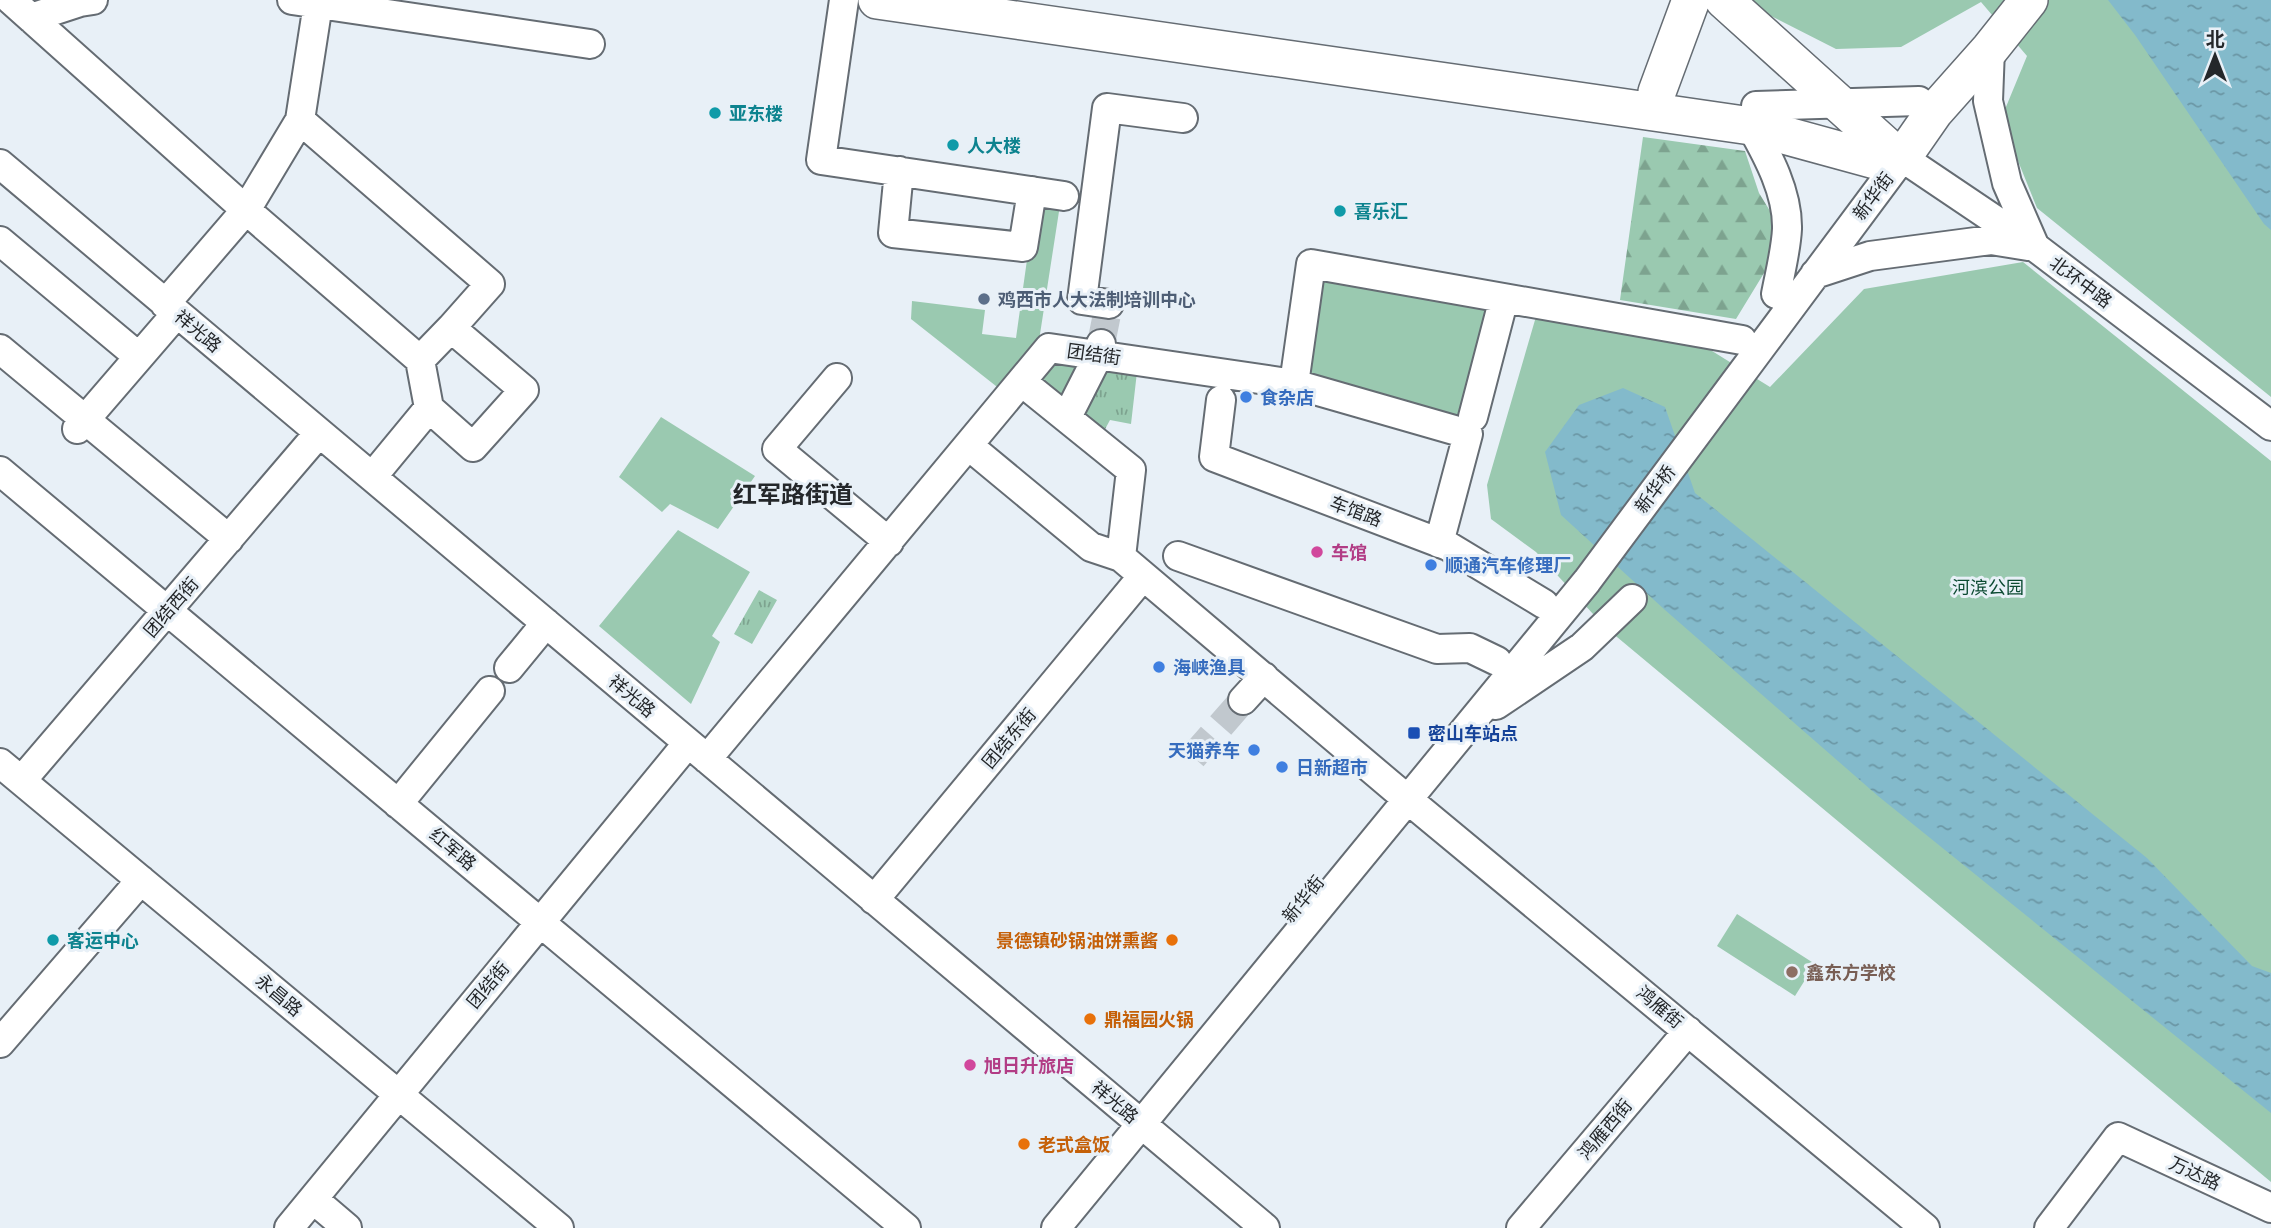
<svg xmlns="http://www.w3.org/2000/svg" width="2271" height="1228" font-family="'Asap Condensed','Noto Sans SC',sans-serif">
  <style>
    .grass { fill: url(#grass-tufts) }
    .forest { fill: url(#forest-firs) }
    .green { fill: #9ac9b0 }
    .water { fill: url(#water-ripples) }
    .lines { fill: none; stroke-linecap: round; stroke-linejoin: round }
    .minor-tunnel { stroke: #c1c8ce; stroke-width: 28; stroke-dasharray: 28 14; stroke-linecap: butt }
    .minor-casing { stroke: #656c73; stroke-width: 32 }
    .major-casing { stroke: #656c73; stroke-width: 40 }
    .minor { stroke: #fff; stroke-width: 28 }
    .major { stroke: #fff; stroke-width: 37 }
    .culture-dot { fill: #0f9aa8; stroke: #e8f0f7; stroke-width: 2.5 }
    .service-dot { fill: #5c6f8a; stroke: #e8f0f7; stroke-width: 2.5 }
    .shop-dot { fill: #3f7fe0; stroke: #e8f0f7; stroke-width: 2.5 }
    .hotel-dot { fill: #d1479c; stroke: #e8f0f7; stroke-width: 2.5 }
    .transit-dot { fill: #1a4fb4; stroke: #e8f0f7; stroke-width: 2.5 }
    .food-dot { fill: #e8710a; stroke: #e8f0f7; stroke-width: 2.5 }
    .education-dot { fill: #8d6e63; stroke: #e8f0f7; stroke-width: 2.5 }
    .labels { text-anchor: middle; dominant-baseline: central; stroke-width: 6; stroke-linejoin: round; paint-order: stroke }
    .culture-label { font-size: 18px; font-weight: bold; fill: #0d838f; stroke: #e8f0f7; text-anchor: start }
    .street-label { font-size: 18px; fill: #24272a; stroke: #e8f0f7 }
    .service-label { font-size: 18px; font-weight: bold; fill: #4e5e75; stroke: #e8f0f7; text-anchor: start }
    .shop-label { font-size: 18px; font-weight: bold; fill: #366cbe; stroke: #e8f0f7; text-anchor: start }
    .hotel-label { font-size: 18px; font-weight: bold; fill: #b23c85; stroke: #e8f0f7; text-anchor: start }
    .park-label { font-size: 18px; fill: #0c4a32; stroke: #e8f0f7 }
    .transit-label { font-size: 18px; font-weight: bold; fill: #164399; stroke: #e8f0f7; text-anchor: start }
    .food-label { font-size: 18px; font-weight: bold; fill: #c56008; stroke: #e8f0f7; text-anchor: start }
    .education-label { font-size: 18px; font-weight: bold; fill: #785e54; stroke: #e8f0f7; text-anchor: start }
    .district-label { font-size: 24px; font-weight: bold; fill: #24272a; stroke: #e8f0f7 }
  </style>
  <defs>
    <pattern id="grass-tufts" width="24" height="20" patternUnits="userSpaceOnUse" patternTransform="scale(1.75)"><rect width="24" height="20" fill="#9ac9b0"/><path d="M3 7l-1-3M5 7V3M7 7l1-3M15 17l-1-3M17 17v-4M19 17l1-3" fill="none" stroke="#7da38f"/></pattern>
    <pattern id="forest-firs" width="22" height="20" patternUnits="userSpaceOnUse" patternTransform="scale(1.75)"><rect width="22" height="20" fill="#9ac9b0"/><path d="M5 1l3.5 6h-7zM16 11l3.5 6h-7z" fill="#7da38f"/></pattern>
    <pattern id="water-ripples" width="26" height="14" patternUnits="userSpaceOnUse" patternTransform="scale(1.75)"><rect width="26" height="14" fill="#83bacb"/><path d="M2 4q2-2 4 0t4 0M15 11q2-2 4 0t4 0" fill="none" stroke="#6b97a5"/></pattern>
  </defs>
  <rect width="100%" height="100%" fill="#e8f0f7"/>
  <path class="grass" d="M1100,366L1137,372L1131,424L1110,420L1103,433L1077,412Z
    M759,590L777,600L752,644L734,634Z"/>
  <path class="forest" d="M1643,137L1745,151L1759,193L1786,237L1736,319L1620,300Z"/>
  <path class="green" d="M1751,0H2271V397L2037,208L2001,119L2027,56L1981,2L1901,47L1836,49L1765,13Z
    M1035,203L1060,205L1038,347L1001,390L911,319L912,301L985,310L982,334L1016,338Z
    M2023,262L2271,461V1182L1605,627L1536,552L1491,519L1487,485L1542,296L1696,341L1770,387L1864,289Z
    M1314,279L1504,312L1474,426L1301,378Z
    M1048,362L1084,368L1067,403L1035,381Z
    M661,417L755,476L718,529L670,504L662,512L619,477Z
    M678,530L750,572L712,636L720,642L691,704L599,626Z
    M1737,914L1815,964L1795,996L1717,946Z"/>
  <path class="water" d="M2108,0H2271V230L2264,224L2135,35Z
    M1623,388L1665,407L1695,493L2147,858L2252,966L2271,973V1113L1878,796L1665,610L1561,515L1545,452L1579,405Z"/>
  <g class="lines">
    <path class="minor-tunnel" d="M1101,344L1109,304
      M1193,757L1243,700"/>
    <defs>
      <path id="minor" d="M11,0L246,210L165,304
        M292,0L590,44
        M844,0L821,160L1064,196
        M318,4L300,120L246,210L420,360L429,408L473,447L524,390L451,328L420,360
        M31,18L80,2L93,0
        M1990,49L1988,101L2007,183L2035,247
        M1756,106L1919,101
        M300,120L490,284L451,328
        M1751,126C1768,156 1788,193 1787,229C1786,250 1780,273 1776,294
        M1888,148L2035,247L2271,426
        M0,164L1265,1228
        M899,171L893,233L1023,247L1032,191
        M0,241L139,357
        M1815,274L1870,256L1991,240L2028,246
        M1109,304L1082,300L1107,108L1183,118
        M0,349L229,539
        M837,378L777,449L889,542
        M1022,382L1131,470L1121,557L1394,788L1925,1228
        M1294,384L1311,264L1742,340
        M1221,400L1214,457L1448,546L1544,604
        M1067,417L1099,354L1101,344
        M1473,417L1504,298
        M77,429L177,313
        M969,446L1091,547L1121,557
        M0,471L906,1228
        M372,477L429,408
        M1178,556L1437,649L1470,648L1497,661
        M509,668L546,623
        M1243,700L1264,677
        M1496,705L1582,647L1632,599
        M707,759L1049,348L1294,384L1468,434L1439,543
        M0,763L559,1228
        M22,780L319,433
        M398,804L490,691
        M874,900L1143,576
        M0,1043L141,880
        M313,1199L347,1228
        M289,1228L688,743
        M1056,1228L1587,581L1902,158
        M1521,1228L1688,1031
        M2049,1228L2118,1137L2271,1208"/>
      <path id="major" d="M877,0L1751,126L1875,160L1902,158L1934,112L1990,49L2029,0
        M1724,0L1886,146
        M1657,92L1691,0"/>
    </defs>
    <use href="#minor" class="minor-casing"/>
    <use href="#major" class="major-casing"/>
    <use href="#minor" class="minor"/>
    <use href="#major" class="major"/>
  </g>
  <g class="culture-dot">
    <circle cx="715" cy="113" r="7"/>
    <circle cx="953" cy="145" r="7"/>
    <circle cx="1340" cy="211" r="7"/>
    <circle cx="53" cy="940" r="7"/>
  </g>
  <circle class="service-dot" cx="984" cy="299" r="7"/>
  <g class="shop-dot">
    <circle cx="1246" cy="397" r="7"/>
    <circle cx="1431" cy="565" r="7"/>
    <circle cx="1159" cy="667" r="7"/>
    <circle cx="1254" cy="750" r="7"/>
    <circle cx="1282" cy="767" r="7"/>
  </g>
  <g class="hotel-dot">
    <circle cx="1317" cy="552" r="7"/>
    <circle cx="970" cy="1065" r="7"/>
  </g>
  <rect class="transit-dot" x="1407" y="726" width="14" height="14" rx="3.5"/>
  <g class="food-dot">
    <circle cx="1172" cy="940" r="7"/>
    <circle cx="1090" cy="1019" r="7"/>
    <circle cx="1024" cy="1144" r="7"/>
  </g>
  <circle class="education-dot" cx="1792" cy="972" r="7"/>
  <g class="labels">
    <g class="culture-label">
      <text x="729" y="113">亚东楼</text>
      <text x="967" y="145">人大楼</text>
      <text x="1354" y="211">喜乐汇</text>
      <text x="67" y="940">客运中心</text>
    </g>
    <g class="street-label">
      <text transform="translate(1873 196) rotate(-53)">新华街</text>
      <text transform="translate(2081 282) rotate(37)">北环中路</text>
      <text transform="translate(198 331) rotate(40)">祥光路</text>
      <text transform="translate(1094 354) rotate(8)">团结街</text>
      <text transform="translate(1655 489) rotate(-53)">新华桥</text>
      <text transform="translate(1356 511) rotate(21)">车馆路</text>
      <text transform="translate(171 607) rotate(-49)">团结西街</text>
      <text transform="translate(632 696) rotate(40)">祥光路</text>
      <text transform="translate(1009 738) rotate(-50)">团结东街</text>
      <text transform="translate(453 849) rotate(40)">红军路</text>
      <text transform="translate(1303 899) rotate(-51)">新华街</text>
      <text transform="translate(488 985) rotate(-50)">团结街</text>
      <text transform="translate(279 995) rotate(40)">永昌路</text>
      <text transform="translate(1660 1007) rotate(40)">鸿雁街</text>
      <text transform="translate(1115 1102) rotate(40)">祥光路</text>
      <text transform="translate(1605 1129) rotate(-50)">鸿雁西街</text>
      <text transform="translate(2195 1173) rotate(25)">万达路</text>
    </g>
    <g class="service-label">
      <text x="998" y="299">鸡西市人大法制培训中心</text>
    </g>
    <g class="shop-label">
      <text x="1260" y="397">食杂店</text>
      <text x="1445" y="565">顺通汽车修理厂</text>
      <text x="1173" y="667">海峡渔具</text>
      <text x="1240" y="750" text-anchor="end">天猫养车</text>
      <text x="1296" y="767">日新超市</text>
    </g>
    <g class="hotel-label">
      <text x="1331" y="552">车馆</text>
      <text x="984" y="1065">旭日升旅店</text>
    </g>
    <g class="park-label">
      <text x="1988" y="587">河滨公园</text>
    </g>
    <g class="transit-label">
      <text x="1428" y="733">密山车站点</text>
    </g>
    <g class="food-label">
      <text x="1158" y="940" text-anchor="end">景德镇砂锅油饼熏酱</text>
      <text x="1104" y="1019">鼎福园火锅</text>
      <text x="1038" y="1144">老式盒饭</text>
    </g>
    <g class="education-label">
      <text x="1806" y="972">鑫东方学校</text>
    </g>
    <g class="district-label">
      <text x="793" y="494">红军路街道</text>
    </g>
  </g>
  <g transform="translate(2215 56)" stroke="#e8f0f7" stroke-width="5" paint-order="stroke">
  <path d="M0-5L12 26L0 18L-12 26Z" fill="#24272a"/>
  <text y="-10" font-size="19" font-weight="bold" text-anchor="middle" fill="#24272a">北</text>
  </g>
</svg>
